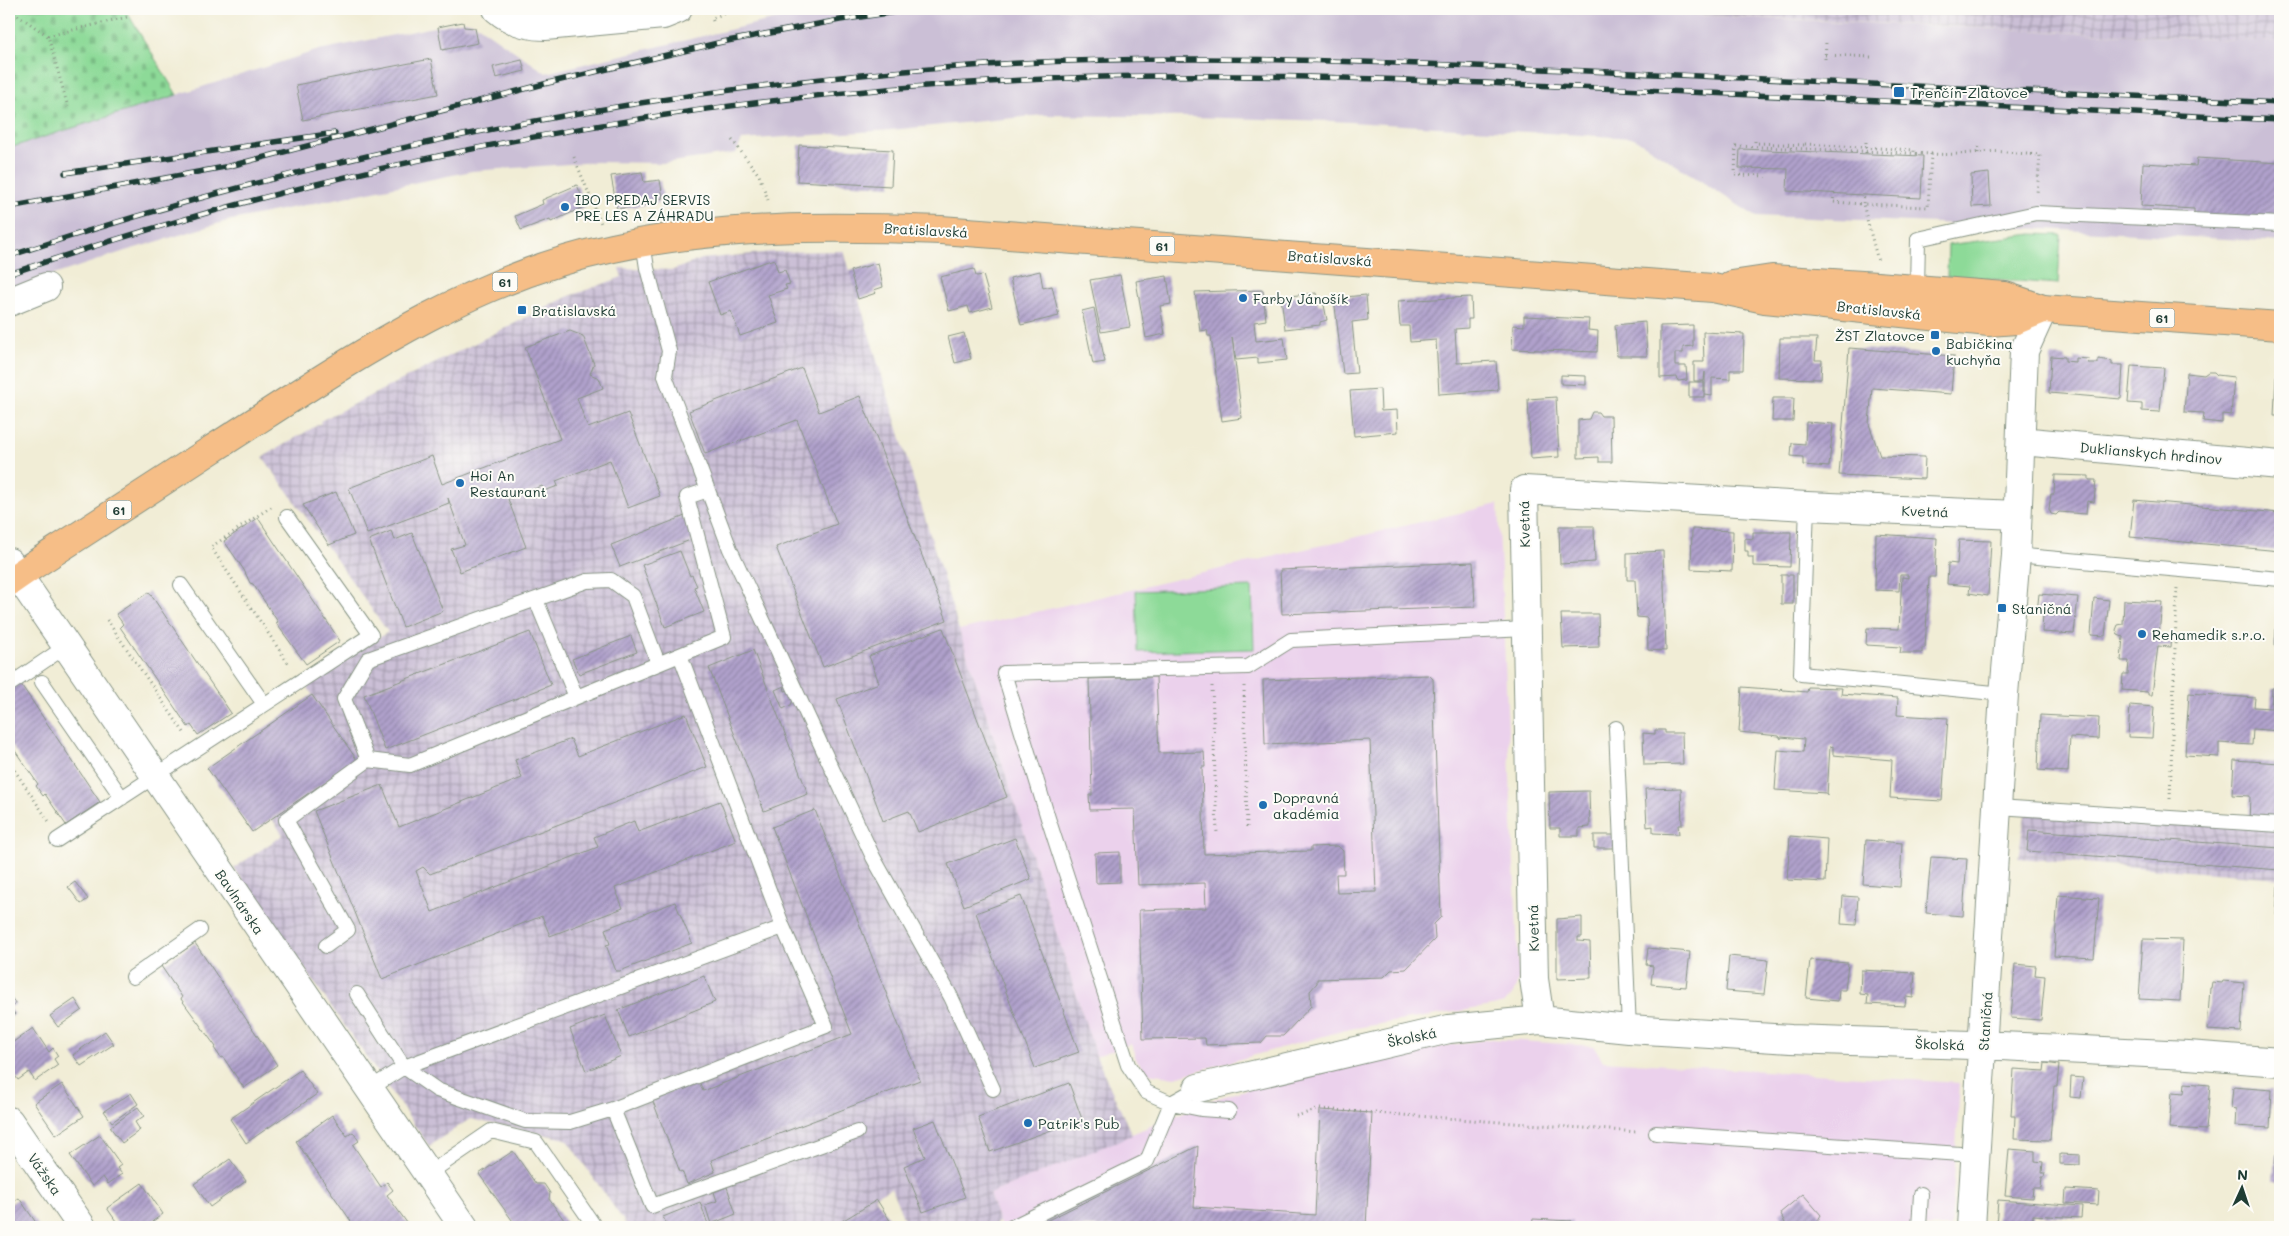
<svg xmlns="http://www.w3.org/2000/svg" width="2289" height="1236" font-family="Mali,sans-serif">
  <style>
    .built { fill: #ebd1ec }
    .industrial { fill: url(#industrial-grid) }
    .railway { fill: #cbbfd6 }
    .green { fill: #8dda98; stroke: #568c66 }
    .cemetery { fill: url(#cemetery-stones); stroke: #568c66 }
    .building { fill: url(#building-hatch) }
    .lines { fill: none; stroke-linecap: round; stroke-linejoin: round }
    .service-casing { stroke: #889585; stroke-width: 16 }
    .minor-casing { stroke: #889585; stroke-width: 30 }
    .primary-casing { stroke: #889585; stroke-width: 30 }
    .path { stroke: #889585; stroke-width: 3; stroke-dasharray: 1 4; stroke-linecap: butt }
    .service { stroke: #fff; stroke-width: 14 }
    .minor { stroke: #fff; stroke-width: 28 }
    .primary { stroke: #f6be87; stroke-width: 28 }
    .rail-casing { stroke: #1f3d34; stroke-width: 5.5 }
    .rail { stroke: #fdfcf7; stroke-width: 4; stroke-dasharray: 11; stroke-linecap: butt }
    .poi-dot { fill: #1f6fb2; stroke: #fdfcf7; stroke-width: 2 }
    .labels { text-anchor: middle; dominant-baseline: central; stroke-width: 4; stroke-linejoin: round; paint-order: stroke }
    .shield { fill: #fdfcf7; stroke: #62766e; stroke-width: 1 }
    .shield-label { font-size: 12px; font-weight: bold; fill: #1f3d34 }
    .poi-label { font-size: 14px; fill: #1f3d34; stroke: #fdfcf7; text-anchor: start }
    .street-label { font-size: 14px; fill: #1f3d34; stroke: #fdfcf7 }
  </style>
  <defs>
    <pattern id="industrial-grid" width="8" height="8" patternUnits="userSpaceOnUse" patternTransform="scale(1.25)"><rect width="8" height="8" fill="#cbbfd6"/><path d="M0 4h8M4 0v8" fill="none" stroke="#a49cae"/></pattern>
    <pattern id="cemetery-stones" width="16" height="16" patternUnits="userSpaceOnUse" patternTransform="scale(1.25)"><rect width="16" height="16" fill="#8dda98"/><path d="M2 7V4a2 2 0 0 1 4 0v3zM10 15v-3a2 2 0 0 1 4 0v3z" fill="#79bc84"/></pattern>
    <pattern id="building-hatch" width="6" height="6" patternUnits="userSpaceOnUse" patternTransform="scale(1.25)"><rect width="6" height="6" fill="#b0a1cc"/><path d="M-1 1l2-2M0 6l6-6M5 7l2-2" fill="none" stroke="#8f84a6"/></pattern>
  </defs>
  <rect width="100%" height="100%" fill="#fdfcf7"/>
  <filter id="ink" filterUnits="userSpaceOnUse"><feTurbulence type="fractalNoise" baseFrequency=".02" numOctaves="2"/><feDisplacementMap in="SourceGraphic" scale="10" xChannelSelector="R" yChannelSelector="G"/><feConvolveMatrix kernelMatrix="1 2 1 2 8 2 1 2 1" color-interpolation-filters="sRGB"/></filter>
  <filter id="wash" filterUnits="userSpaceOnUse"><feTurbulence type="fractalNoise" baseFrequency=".0096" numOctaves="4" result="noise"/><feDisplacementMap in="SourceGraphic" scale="20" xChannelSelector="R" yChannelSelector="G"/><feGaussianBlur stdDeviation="1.12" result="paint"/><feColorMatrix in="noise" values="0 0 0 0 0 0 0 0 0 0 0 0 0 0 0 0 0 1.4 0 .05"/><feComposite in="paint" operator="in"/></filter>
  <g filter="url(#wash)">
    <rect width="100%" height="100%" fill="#f1edd6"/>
    <path class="built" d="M1498,504L1519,979L1513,994L1504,1003L1492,1006L1349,1029L1175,1077L1148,1073L1136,1059L1131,1044L1096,1056L959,630Z
      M1491,1039L1594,1046L1603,1061L1960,1083L1951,1227H1001L989,1194L1215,1099L1258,1086L1418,1050Z"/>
    <path class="industrial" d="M1560,9H2280V42L1818,20Z
      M844,251L959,630L1096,1056L1132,1135L989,1194L999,1222L991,1227H907L891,1188L875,1196L877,1200L832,1227H628L566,1139L470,1119L429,1146L234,868L283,835L272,819L357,760L305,684L388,632L263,457L321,423L320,421L567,297L622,277L619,268L673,270L702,259L772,252Z
      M2026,809L2280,825V878L2018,858Z"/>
    <path class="railway" d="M830,9H1560L2280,42V242L1937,223L1755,216L1634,138L1332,121L1191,117L1044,115L891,130L742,140L736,153L664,163L596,162L472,171L227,221L125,251L9,290V148L319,50L464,21L474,23L546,73L767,21Z"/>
    <path class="green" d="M2032,234L2061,235L2058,284L1947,276L1948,245Z
      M1252,587L1254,649L1138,652L1136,591Z"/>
    <path class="cemetery" d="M9,9H125L177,95L9,148Z"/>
    <g id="blocks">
      <path class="building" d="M463,22L464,27L475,28L478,43L442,50L438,27Z
        M431,59L438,94L303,120L296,85Z
        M522,60L525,71L496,78L493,67Z
        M799,145L893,150L891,186L797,181Z
        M1740,149L1923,156L1921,198L1787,191L1788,169L1739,168Z
        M2197,158L2280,163V221L2194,216V209L2141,206L2143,163L2196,166Z
        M642,172L644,182L660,180L663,198L658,199L659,203L617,209L611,176Z
        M1989,173L1991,206L1972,207L1971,175Z
        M577,185L586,206L551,222L550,219L521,230L515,216L543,204L542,200Z
        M774,259L778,272L785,270L790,284L785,285L787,289L768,295L778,323L740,336L731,311L720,315L708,282Z
        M878,263L883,287L874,290L876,293L858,299L850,271Z
        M974,269L976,276L983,275L992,307L970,313L968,306L949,311L940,277Z
        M1040,271L1043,288L1052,286L1059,316L1021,325L1010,278Z
        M1120,275L1130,327L1101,332L1090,280Z
        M1167,276L1171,304L1160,306L1165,334L1146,338L1136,281Z
        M1263,290L1266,320L1254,322L1256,341L1284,338L1287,360L1258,363V358L1236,360L1232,337L1242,418L1222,421L1211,336H1208L1207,330L1200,331L1195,292Z
        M1316,293L1318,304L1324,305L1327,320L1320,322V325L1285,329L1281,297Z
        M1366,295L1368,320L1352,322L1357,373L1343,374L1334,298Z
        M1471,297L1472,319H1468V328L1455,329L1457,363L1496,361L1498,390L1439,394L1436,340L1410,342L1409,326H1400L1398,301Z
        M1094,308L1105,362L1093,364L1082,311Z
        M1524,316L1589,319L1588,330L1598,331L1597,352L1512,349L1513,325L1524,326Z
        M1645,322L1647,356H1617L1615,325Z
        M1693,325V346L1683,347V353H1675V366H1686L1687,380L1678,381L1677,377L1660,378V326Z
        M570,331L583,336L594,364L590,374L599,378L603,388L577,398L588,428L628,413L660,496L628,508L610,460L556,481L558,486L544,491L542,486L508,499L526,547L460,572L451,549L465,545L448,498L449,503L367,534L349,488L432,456L442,484L560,439L525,347Z
        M1703,332L1744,334L1743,370H1730V379L1712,378V396L1705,395V372L1704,381H1694V362H1704Z
        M964,333L971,359L955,363L948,337Z
        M1780,338H1817L1815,360H1822L1821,379L1779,378Z
        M1849,348L1954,356L1951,394L1872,388L1869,424L1880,456L1925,457L1924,479L1839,475Z
        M2051,356L2065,357V361L2075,362V358L2089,359L2088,363H2098V359L2112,361V365H2123L2121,399L2049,393Z
        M2131,366L2164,368L2160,412L2142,411V404L2128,403Z
        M802,368L819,412L860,396L947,620L823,667L776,547L837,524L797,420L705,454L689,411Z
        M2208,372H2214L2217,375L2234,377L2231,415L2222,414V423L2203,421L2204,413L2184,412L2187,373L2204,375Z
        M1561,375L1586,376V385L1561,384Z
        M2276,376H2280V416H2274Z
        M1689,382H1704V397H1689Z
        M1380,389L1381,411L1397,410L1398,432L1354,436L1350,391Z
        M1556,397L1559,457L1531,459L1528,399Z
        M1773,398H1794L1793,421H1772Z
        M1592,412H1598L1601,416H1611L1612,462H1599V457L1578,458V420L1589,419Z
        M1806,422L1833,424L1829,467L1803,465V457L1791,456L1792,443L1805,444Z
        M2055,475L2089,476V480H2096L2094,502L2087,501L2086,514L2059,512L2056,515L2051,514L2049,509L2051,494H2054Z
        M336,492L354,535L329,545L303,505Z
        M2134,500L2280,513V551L2130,537Z
        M685,516L693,539L620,567L611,545Z
        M258,518L340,641L306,664L276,623L278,622L253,584L250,583L244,570L224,541Z
        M1559,526H1594L1595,562L1560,564Z
        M1692,529L1733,531L1732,571L1691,569Z
        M391,531L395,540L412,533L443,611L403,627L369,540Z
        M1753,532H1791L1790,567L1753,566V557H1748V551H1745V538L1753,539Z
        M1876,534L1937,538L1935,577H1929V579L1925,648H1922V653H1900L1901,647L1866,645L1867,628L1899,629L1902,577L1908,578V575H1900L1899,591L1875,590Z
        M1959,540L1991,541L1988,596L1969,593L1970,586L1947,584L1948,563L1957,564Z
        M680,551L690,576L692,575L697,586L694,587L704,612L665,627L642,565Z
        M1663,551L1666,651L1648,650L1647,618L1637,617L1635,580H1627V553Z
        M1473,562L1475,607L1282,614L1280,570Z
        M1781,575H1793V604H1781Z
        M149,592L231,713L198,735L191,725L188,727L135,649L120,627L123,624L116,614Z
        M2039,594L2078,597L2074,634L2042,632L2043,613L2037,612Z
        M2094,598L2109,600L2105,636L2091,635Z
        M2124,600L2162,602L2159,635L2171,636L2170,647L2158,646L2152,695H2148V692L2122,690L2123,674H2128L2129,661H2121L2123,637L2118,635L2116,630L2118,625L2123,624Z
        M1561,614H1598L1599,647L1563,648Z
        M943,628L1007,797L918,832L909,811L883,821L837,699L879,683L869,656Z
        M2276,628H2280V647L2275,646Z
        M530,632L551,685L385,750L364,695Z
        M631,636L637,652L579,674L572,659Z
        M753,650L808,794L764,811L709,668Z
        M2279,656L2280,731L2253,729L2252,745L2219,743V757L2185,755L2189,693L2255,698L2254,707L2271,708L2272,688H2277Z
        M1429,675L1433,679L1441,917L1434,924L1435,939L1406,969L1391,970L1384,977L1317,979V983L1310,991L1311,1006L1283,1036H1267L1261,1043L1206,1045L1205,1038L1143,1039L1139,910L1206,908L1205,883L1138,885L1135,809L1090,810L1089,795H1092L1089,679L1156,677L1159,753L1204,752L1205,767H1202L1204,854L1311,851V847L1338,846L1343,851L1344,874H1336L1337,893L1376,892L1370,740L1265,744L1263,680Z
        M18,680L100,802L66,825L45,794L43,796L36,786L38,784L11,745L9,747V687Z
        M784,686L785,691L789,690L793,700L791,705L783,709L775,690Z
        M1742,687L1781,690V688L1783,690L1807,692L1808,687L1842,688L1841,694L1898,698L1897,715L1948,718L1942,801L1890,798L1892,760L1833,755V746L1830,747L1827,795L1826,793L1775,790L1778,750L1803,752L1804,739L1781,737V739L1779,736L1739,732Z
        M312,695L357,760L252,832L207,768Z
        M2130,705L2154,707L2152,738L2128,737Z
        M686,714L707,767L430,874L423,867L416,871L432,912L598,847L594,837L634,821L638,832L720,801L736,841L615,888L623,908L550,936L542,916L382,979L314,811L382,785L399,827L522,778L515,760L571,739L578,756Z
        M2040,715L2099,718L2098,739L2070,737L2068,772L2038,770Z
        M1655,730H1665V733H1682L1683,764L1644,765L1643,733L1655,734Z
        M2234,760L2280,763V825L2249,823L2250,796L2232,795Z
        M1681,788L1682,825H1678L1679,834L1653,833V826L1647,827L1645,789Z
        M1589,791L1590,827L1579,828V836H1560V828H1550L1549,792Z
        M815,810L920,1080L711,1160L715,1172L687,1184L682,1171L680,1172L652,1099L699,1081L703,1091L852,1034L772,827Z
        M2029,830L2280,848V870L2027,851Z
        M1594,835H1616L1617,848H1594Z
        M1790,836L1827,839L1825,882L1787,880Z
        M1015,838L1031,879L964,906L948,864Z
        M1866,840L1902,843L1900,887L1863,884Z
        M1120,852V882L1096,883L1095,853Z
        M1931,857L1967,859L1963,916L1926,913Z
        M75,882L88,899L81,904L68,887Z
        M2278,886H2280V915H2276Z
        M2058,895L2099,898L2094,958L2054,956Z
        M1021,896L1079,1052L1035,1068L976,913Z
        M1843,896L1858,897L1856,925L1841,924Z
        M675,902L692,943L620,971H616L606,945L610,944L605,929Z
        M1582,917V937H1578V941L1590,942L1591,978L1557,979V919Z
        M2143,939L2183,940L2180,1001L2139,999Z
        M195,943L277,1065L244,1088L223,1057L221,1058L214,1048L216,1047L181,999L182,997L161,966Z
        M1648,948L1690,952L1686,987L1651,984L1653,966L1646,965Z
        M1729,956L1768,960L1764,994L1726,991Z
        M1810,960L1848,963L1845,990H1839L1838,1001L1806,998Z
        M2015,964L2036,966L2035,975L2045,976L2041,1020L2011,1018Z
        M1861,970L1915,973L1913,998L1906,997L1905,1006L1867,1004L1868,995L1860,994Z
        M704,976L715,1002L629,1037L618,1010Z
        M2223,981L2244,983L2241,1032L2207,1030L2210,988H2211L2212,982L2222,983Z
        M9,995L16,1004L10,1008L15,1014L9,1019Z
        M75,999L82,1010L58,1027L50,1016Z
        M605,1015L621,1056L586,1071L570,1029Z
        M33,1028L49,1052L53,1048L58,1056L54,1059L58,1065L35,1081L29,1072L18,1080L9,1067V1045Z
        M105,1031L114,1044L81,1066L73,1055Z
        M2045,1063L2059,1065L2057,1086H2054L2050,1140L2014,1139L2015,1116H2011L2014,1069L2044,1071Z
        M300,1070L317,1094L246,1143L230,1119Z
        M2071,1077L2083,1078L2081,1098L2070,1097Z
        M1069,1083L1082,1119L990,1152L978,1117Z
        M2185,1083L2210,1085L2206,1130L2169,1128L2172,1092L2184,1093Z
        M62,1084L84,1116L56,1135L34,1103Z
        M2233,1087L2272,1090L2270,1128L2235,1126L2236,1109L2231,1108Z
        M131,1093L138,1104L112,1122L104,1111Z
        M138,1107L144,1116L135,1122L140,1130L122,1143L110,1127Z
        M1320,1110L1372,1113L1366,1227H1048L1042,1223L1198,1146L1194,1207L1315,1215Z
        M332,1115L347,1136L353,1132L359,1141L353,1145L381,1187L387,1182L393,1190L387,1195L410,1227H355L296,1141Z
        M935,1120L965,1197L923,1212L904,1166L925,1157L913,1128Z
        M100,1135L121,1165L117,1168L122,1174L108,1184L103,1177L92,1186L70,1155Z
        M2009,1149L2035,1151V1161L2043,1162L2042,1173H2045L2044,1177H2042L2041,1188H2033L2032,1198L2005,1196Z
        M513,1151L536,1184H544L550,1193L549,1199L569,1227H517L479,1174Z
        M2060,1154L2080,1155V1165L2060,1164Z
        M2276,1154H2280V1181H2274Z
        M230,1159L246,1181L210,1207L194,1184Z
        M142,1183L163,1214L153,1221L158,1227H120L107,1208Z
        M727,1187L736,1214L711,1224L705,1205L717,1201L714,1192Z
        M2066,1189L2099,1191L2098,1205L2065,1203Z
        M1803,1194L1821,1215L1814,1227H1787L1780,1213Z
        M19,1198L39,1227H9V1205Z
        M877,1200L894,1227H832Z
        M1998,1200L2082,1206L2081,1218L2033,1215V1227H1996Z
        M700,1202L709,1227H668L663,1217Z
        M1533,1219L1572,1221L1571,1227H1532Z"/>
    </g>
  </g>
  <g filter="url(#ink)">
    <use href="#blocks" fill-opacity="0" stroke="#889585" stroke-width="1"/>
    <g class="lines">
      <defs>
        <path id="service" d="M643,242L647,268L669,351L665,376L730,549L873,857L951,997L993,1089
          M1917,289L1918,239L2036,213L2280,224
          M1807,506L1801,674L2004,694
          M2016,555L2280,579
          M181,585L264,704
          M536,600L576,697
          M658,663L633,596L611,580L587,581L368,659L344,699L368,760L410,765L724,637L687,497L708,490
          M42,682L122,798
          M9,685L65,647
          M1616,728L1629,1029
          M1998,807L2280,825
          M57,840L371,635L287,517
          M326,946L348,930L286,820L368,760
          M133,977L200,930
          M357,994L404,1067L437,1090L525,1121L570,1122L613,1109L826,1026L783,927L680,655
          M1198,1088L1171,1103L1146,1092L1128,1065L1048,818L1004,673L1248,667L1291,640L1527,629
          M369,1089L404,1067L783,927
          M613,1109L652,1206L857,1132
          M1656,1133L1975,1155
          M428,1174L491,1131L536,1142L595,1227
          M1012,1227L1147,1161L1171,1103L1201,1109L1229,1111
          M1919,1227L1921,1194"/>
        <path id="minor" d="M497,9C511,21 526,26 545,26L663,15L678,9
          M9,302L46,287
          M2021,441L2280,465
          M9,562L464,1227
          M1540,1020L1534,979L1524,490L1807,506L2017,515
          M1198,1088L1449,1029L1540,1020L1629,1029L1791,1039L2001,1046L2188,1055L2280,1062
          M9,1121L82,1227
          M1971,1227L2004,694L2016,555L2024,351L2043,309"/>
        <path id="primary" d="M1732,285L1772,279L1877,286L2005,296L2043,309L2280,326
          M9,582C31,566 54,552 77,537C122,508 167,479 211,450C338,369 463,279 613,248C721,225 831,226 941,230L1713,288L1765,299L1989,322L2016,320L2043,309"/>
      </defs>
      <use href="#service" class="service-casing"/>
      <use href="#minor" class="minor-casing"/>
      <use href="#primary" class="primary-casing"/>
      <path class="path" d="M9,13L13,12L48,36L68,107
        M713,21L712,18L737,9
        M48,36L127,17
        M1825,55L1872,57
        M1825,59L1826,42
        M1755,136V143L1805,145
        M732,140L759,175L768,200
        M1805,144L1914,150V153
        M1866,153V141
        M1978,153L1979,145
        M1931,154C1948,155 1964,154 1981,152C2000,150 2021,154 2040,155L2037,194
        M574,157L602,226
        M1766,176L1735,175L1736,146L1931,154L1928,207L1863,204L1878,261
        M1834,193L1833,202L1863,204L1864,195
        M9,332L12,338L9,345
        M271,507L211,547L290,666
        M107,620L185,734
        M1212,686L1217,835
        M1244,686L1247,830
        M9,762L50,823
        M2170,799L2177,588
        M1296,1116L1320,1109L1638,1132"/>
      <use href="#service" class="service"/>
      <use href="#minor" class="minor"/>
      <use href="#primary" class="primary"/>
      <defs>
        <path id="rail" d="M65,173L335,133
          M9,207L230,166L548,83L722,42L840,20L916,9
          M9,256C316,155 633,90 956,67C1159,52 1363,61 1566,70C1804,80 2042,92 2280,103
          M9,274C343,161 694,93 1048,79C1217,71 1386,79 1555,86C1797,96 2038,109 2280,120"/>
      </defs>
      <use href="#rail" class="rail-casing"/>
      <use href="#rail" class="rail"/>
    </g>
  </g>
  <g class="poi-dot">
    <rect x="1893" y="86" width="12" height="12" rx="2.5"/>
    <circle cx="565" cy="207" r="5"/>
    <circle cx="1243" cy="298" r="5"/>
    <rect x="517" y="305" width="10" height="10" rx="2.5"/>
    <rect x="1930" y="330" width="10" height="10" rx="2.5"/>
    <circle cx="1936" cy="351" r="5"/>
    <circle cx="460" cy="483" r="5"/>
    <rect x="1997" y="603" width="10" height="10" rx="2.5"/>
    <circle cx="2142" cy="634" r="5"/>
    <circle cx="1263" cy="805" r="5"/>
    <circle cx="1028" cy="1123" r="5"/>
  </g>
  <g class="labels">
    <g class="shield">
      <rect x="1149.5" y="236.5" width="25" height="19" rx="4"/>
      <rect x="492.5" y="272.5" width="25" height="19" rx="4"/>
      <rect x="2149.5" y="308.5" width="25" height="19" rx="4"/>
      <rect x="106.5" y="500.5" width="25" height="19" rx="4"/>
    </g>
    <g class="shield-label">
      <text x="1162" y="246">61</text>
      <text x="505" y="282">61</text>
      <text x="2162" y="318">61</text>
      <text x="119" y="510">61</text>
    </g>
    <g class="poi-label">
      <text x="1910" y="92">Trenčín-Zlatovce</text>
      <text x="575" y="199">IBO PREDAJ SERVIS<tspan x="575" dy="16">PRE LES A ZÁHRADU</tspan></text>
      <text x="1253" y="298">Farby Jánošík</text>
      <text x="532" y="310">Bratislavská</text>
      <text x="1925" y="335" text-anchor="end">ŽST Zlatovce</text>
      <text x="1946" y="343">Babičkina<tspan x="1946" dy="16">kuchyňa</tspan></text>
      <text x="470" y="475">Hoi An<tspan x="470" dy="16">Restaurant</tspan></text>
      <text x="2012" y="608">Staničná</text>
      <text x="2152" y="634">Rehamedik s.r.o.</text>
      <text x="1273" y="797">Dopravná<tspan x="1273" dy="16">akadémia</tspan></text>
      <text x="1038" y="1123">Patrik's Pub</text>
    </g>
    <g class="street-label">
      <text transform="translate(926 230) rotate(3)">Bratislavská</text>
      <text transform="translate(1330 258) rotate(4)">Bratislavská</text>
      <text transform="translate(1879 310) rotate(6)">Bratislavská</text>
      <text transform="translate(2151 453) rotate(5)">Duklianskych hrdinov</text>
      <text transform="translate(1925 511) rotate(2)">Kvetná</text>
      <text transform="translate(1524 524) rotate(-91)">Kvetná</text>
      <text transform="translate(240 902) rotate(56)">Bavlnárska</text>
      <text transform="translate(1533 928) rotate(-91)">Kvetná</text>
      <text transform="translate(1985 1021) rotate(-86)">Staničná</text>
      <text transform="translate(1412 1037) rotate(-12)">Školská</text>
      <text transform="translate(1940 1044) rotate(2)">Školská</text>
      <text transform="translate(45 1174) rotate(55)">Vážska</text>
    </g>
  </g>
  <rect width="2289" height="1236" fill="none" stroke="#fdfcf7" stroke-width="30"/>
  <g transform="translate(2242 1188) rotate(3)" stroke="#fdfcf7" stroke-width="4" paint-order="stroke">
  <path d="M0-4L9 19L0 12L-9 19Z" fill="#1f3d34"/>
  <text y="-8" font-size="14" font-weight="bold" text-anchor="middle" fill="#1f3d34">N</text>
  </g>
</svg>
